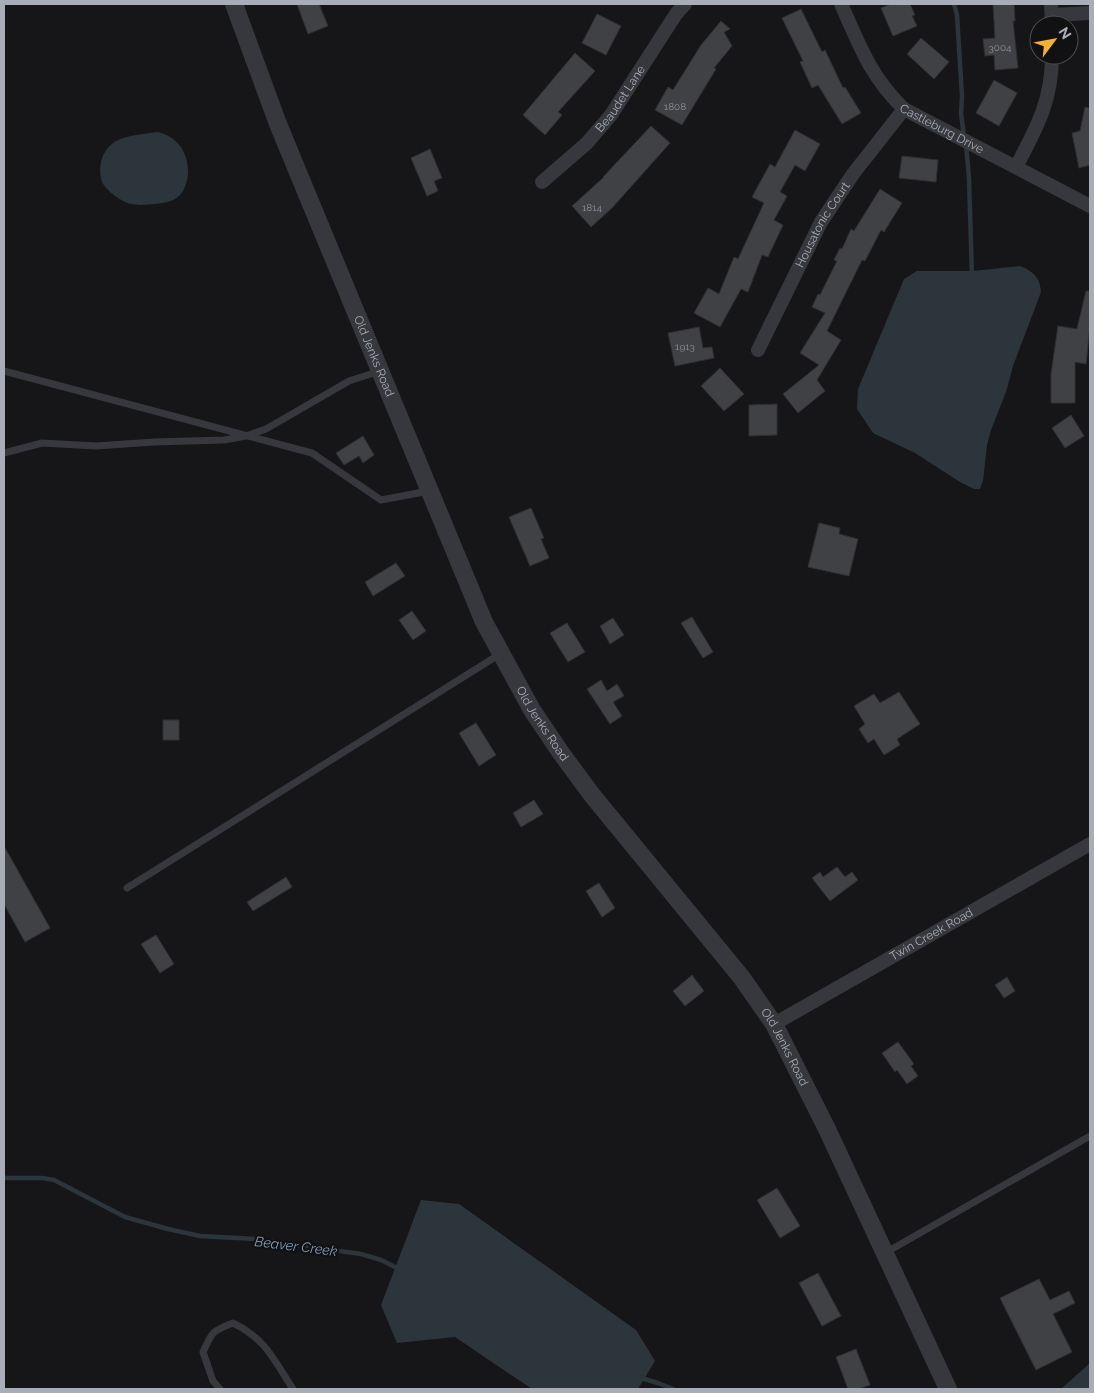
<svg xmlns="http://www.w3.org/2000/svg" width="1094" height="1393" font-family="Raleway,sans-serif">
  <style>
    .water { fill: #2c353c }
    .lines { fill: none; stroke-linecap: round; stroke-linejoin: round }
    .stream { stroke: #2c353c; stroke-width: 4.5 }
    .building { fill: #404145; stroke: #303034 }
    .service { stroke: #37383d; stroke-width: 7 }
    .minor { stroke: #37383d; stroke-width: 14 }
    .tertiary { stroke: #37383d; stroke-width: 18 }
    .labels { text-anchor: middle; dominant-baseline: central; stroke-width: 4.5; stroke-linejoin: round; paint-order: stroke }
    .number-label { font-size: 10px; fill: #8e929b }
    .street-label { font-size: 12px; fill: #a8adb8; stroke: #111113 }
    .water-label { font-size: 14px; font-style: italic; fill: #7f9bb3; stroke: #111113 }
  </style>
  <rect width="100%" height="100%" fill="#161618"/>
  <path class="water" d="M157,132C178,136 189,154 188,174C187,181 185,190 180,195C174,202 163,203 155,204C145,205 134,206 125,202C117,198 105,189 102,182C97,167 102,149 116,141C128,135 144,134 157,132Z
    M1020,266C1034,272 1040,277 1041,292L1013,366L1006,392L991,430L987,445L983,481L980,489H974L960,482L915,453L873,433L857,409L858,389L904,279L917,271H973Z
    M421,1200L459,1204L636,1330L655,1361L638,1389H532L455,1337L397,1343L381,1305Z
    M1090,1363V1389H1061Z"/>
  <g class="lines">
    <path class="stream" d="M954,4L957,15L962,96L961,114L964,136
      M966,144L969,178L972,276
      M4,1178H42L54,1180L125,1217L168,1229L200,1236L255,1239L361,1254L381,1260L399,1269
      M641,1378L658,1383L673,1389"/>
  </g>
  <path class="building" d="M297,4H319L328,26L308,34Z
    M891,4H910L915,15L912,16L917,26L893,36L881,8Z
    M993,4H1014L1015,21H1013L1018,68L995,70L994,55L985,56L983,39L995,38Z
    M801,9L822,52L825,50L843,88L845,87L861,113L842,124L818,85L812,88L800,62L803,61L782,18Z
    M597,14L621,26L606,55L582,43Z
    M721,21L730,29L724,32L732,46L714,68L716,69L682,125L655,110L668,87L673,90L701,45Z
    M921,38L949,62L934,79L907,54Z
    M575,53L595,71L558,112L562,115L545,135L523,115Z
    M994,80L1017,93L999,126L976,113Z
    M1085,107L1090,108V165L1079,168L1072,133L1080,131Z
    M651,126L670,143L612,208L591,227L572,206L604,177H603Z
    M795,130L820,144L805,171L795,165L780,192L787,196L774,220L783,225L768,257L762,255L748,292L741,289L720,327L694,313L708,288L719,294L734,257L738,259L764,203L752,197L770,164L775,167Z
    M430,149L442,178L434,181L438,191L427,196L411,158Z
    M902,156L938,160L936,182L899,178Z
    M880,189L902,203L884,232L881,230L865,261L862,260L827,331L841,340L817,380L825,391L798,413L783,394L819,365L800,353L825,313L812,307L818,294L820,295L837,261L834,260L840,248L842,249L851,229L854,231Z
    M1086,291H1090V326L1086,364L1075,362V403H1051V374L1058,326L1077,329Z
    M699,327L703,348L712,347L714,358L675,366L668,333Z
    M720,368L744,394L724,411L701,386Z
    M777,404V435L749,436V405Z
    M1071,415L1084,436L1065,448L1052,428Z
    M363,436L374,455L363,463L359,456L344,465L336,453Z
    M531,508L544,538L541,539L549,558L530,566L509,517Z
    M819,523L840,528L839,534L858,539L849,576L808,567Z
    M396,563L405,576L373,596L365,582Z
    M412,611L426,631L413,640L399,620Z
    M692,617L713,652L703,658L681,623Z
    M613,618L624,635L610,644L600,626Z
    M567,623L585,652L568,662L550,633Z
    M601,680L607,691L617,684L624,696L613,702L622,716L610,724L587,689Z
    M899,692L920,724L897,739L900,745L884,755L874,739L868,743L859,729L865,724L854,706L874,694L880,703Z
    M163,720H179V740H163Z
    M476,723L496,755L479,766L459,733Z
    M534,800L543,814L521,827L513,813Z
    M4,846L50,928L25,942L4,904Z
    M837,867L845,877L852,872L858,880L830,901L812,878L820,872L823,877Z
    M286,877L292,887L253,911L247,902Z
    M599,883L615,908L602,917L586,891Z
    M156,935L174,964L160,973L141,944Z
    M692,975L704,991L685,1006L673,991Z
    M1007,977L1015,991L1004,998L995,985Z
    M898,1042L914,1064L911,1066L918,1076L907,1084L897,1070L895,1072L882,1053Z
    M777,1188L800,1226L780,1238L757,1200Z
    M818,1273L841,1316L822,1326L799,1283Z
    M1039,1279L1050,1300L1069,1291L1075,1303L1053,1314L1072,1352L1036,1370L1000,1298Z
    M856,1349L870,1385L858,1389H848L836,1357Z"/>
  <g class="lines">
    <path class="service" d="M4,371L312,453L381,500L429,491
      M4,453L42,443L96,446L154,442L224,440L246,436L266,429L349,381L380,371
      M127,888L500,654
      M885,1253L1090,1136
      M220,1389L213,1381L203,1352C212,1332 212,1331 233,1323C266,1339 274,1360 293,1389"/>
    <g class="minor">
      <path id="s1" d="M841,4C860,46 870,76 904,109L1090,206"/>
      <path d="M1051,4L1052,25"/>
      <path d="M1052,15L1090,13"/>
      <path d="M1016,167C1037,127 1052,101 1052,55"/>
      <path id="s2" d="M542,182L587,143L611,115L676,14L685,4"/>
      <path id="s3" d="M758,350L821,222L853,174L904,109"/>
      <path id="s4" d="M774,1024L1090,844"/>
    </g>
    <path class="tertiary" id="s5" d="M234,4L278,124L484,622L532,710L561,753L592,795L742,978L774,1024L827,1129L948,1389"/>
  </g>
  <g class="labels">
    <g class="number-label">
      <text x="1000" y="47">3004</text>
      <text x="675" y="106">1808</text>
      <text x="592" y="207">1814</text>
      <text x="685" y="346">1913</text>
    </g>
    <g class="street-label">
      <text stroke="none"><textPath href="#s2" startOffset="115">Beaudet Lane</textPath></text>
      <text stroke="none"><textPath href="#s1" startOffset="166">Castleburg Drive</textPath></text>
      <text stroke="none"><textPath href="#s3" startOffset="141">Housatonic Court</textPath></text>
      <text stroke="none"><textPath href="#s5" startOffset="379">Old Jenks Road</textPath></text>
      <text stroke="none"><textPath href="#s5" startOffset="784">Old Jenks Road</textPath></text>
      <text stroke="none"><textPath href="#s4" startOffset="181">Twin Creek Road</textPath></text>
      <text stroke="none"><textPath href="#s5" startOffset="1189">Old Jenks Road</textPath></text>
    </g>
    <g class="water-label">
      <text transform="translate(296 1246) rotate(7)">Beaver Creek</text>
    </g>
  </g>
  <rect width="1094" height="1393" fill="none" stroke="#a8adb8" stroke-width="10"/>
  <g transform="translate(1054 40) rotate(58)"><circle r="24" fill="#111113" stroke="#4d4f55"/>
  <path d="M0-4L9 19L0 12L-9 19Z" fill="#f2b134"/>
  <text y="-8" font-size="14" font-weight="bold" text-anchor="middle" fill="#a8adb8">N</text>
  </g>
</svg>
